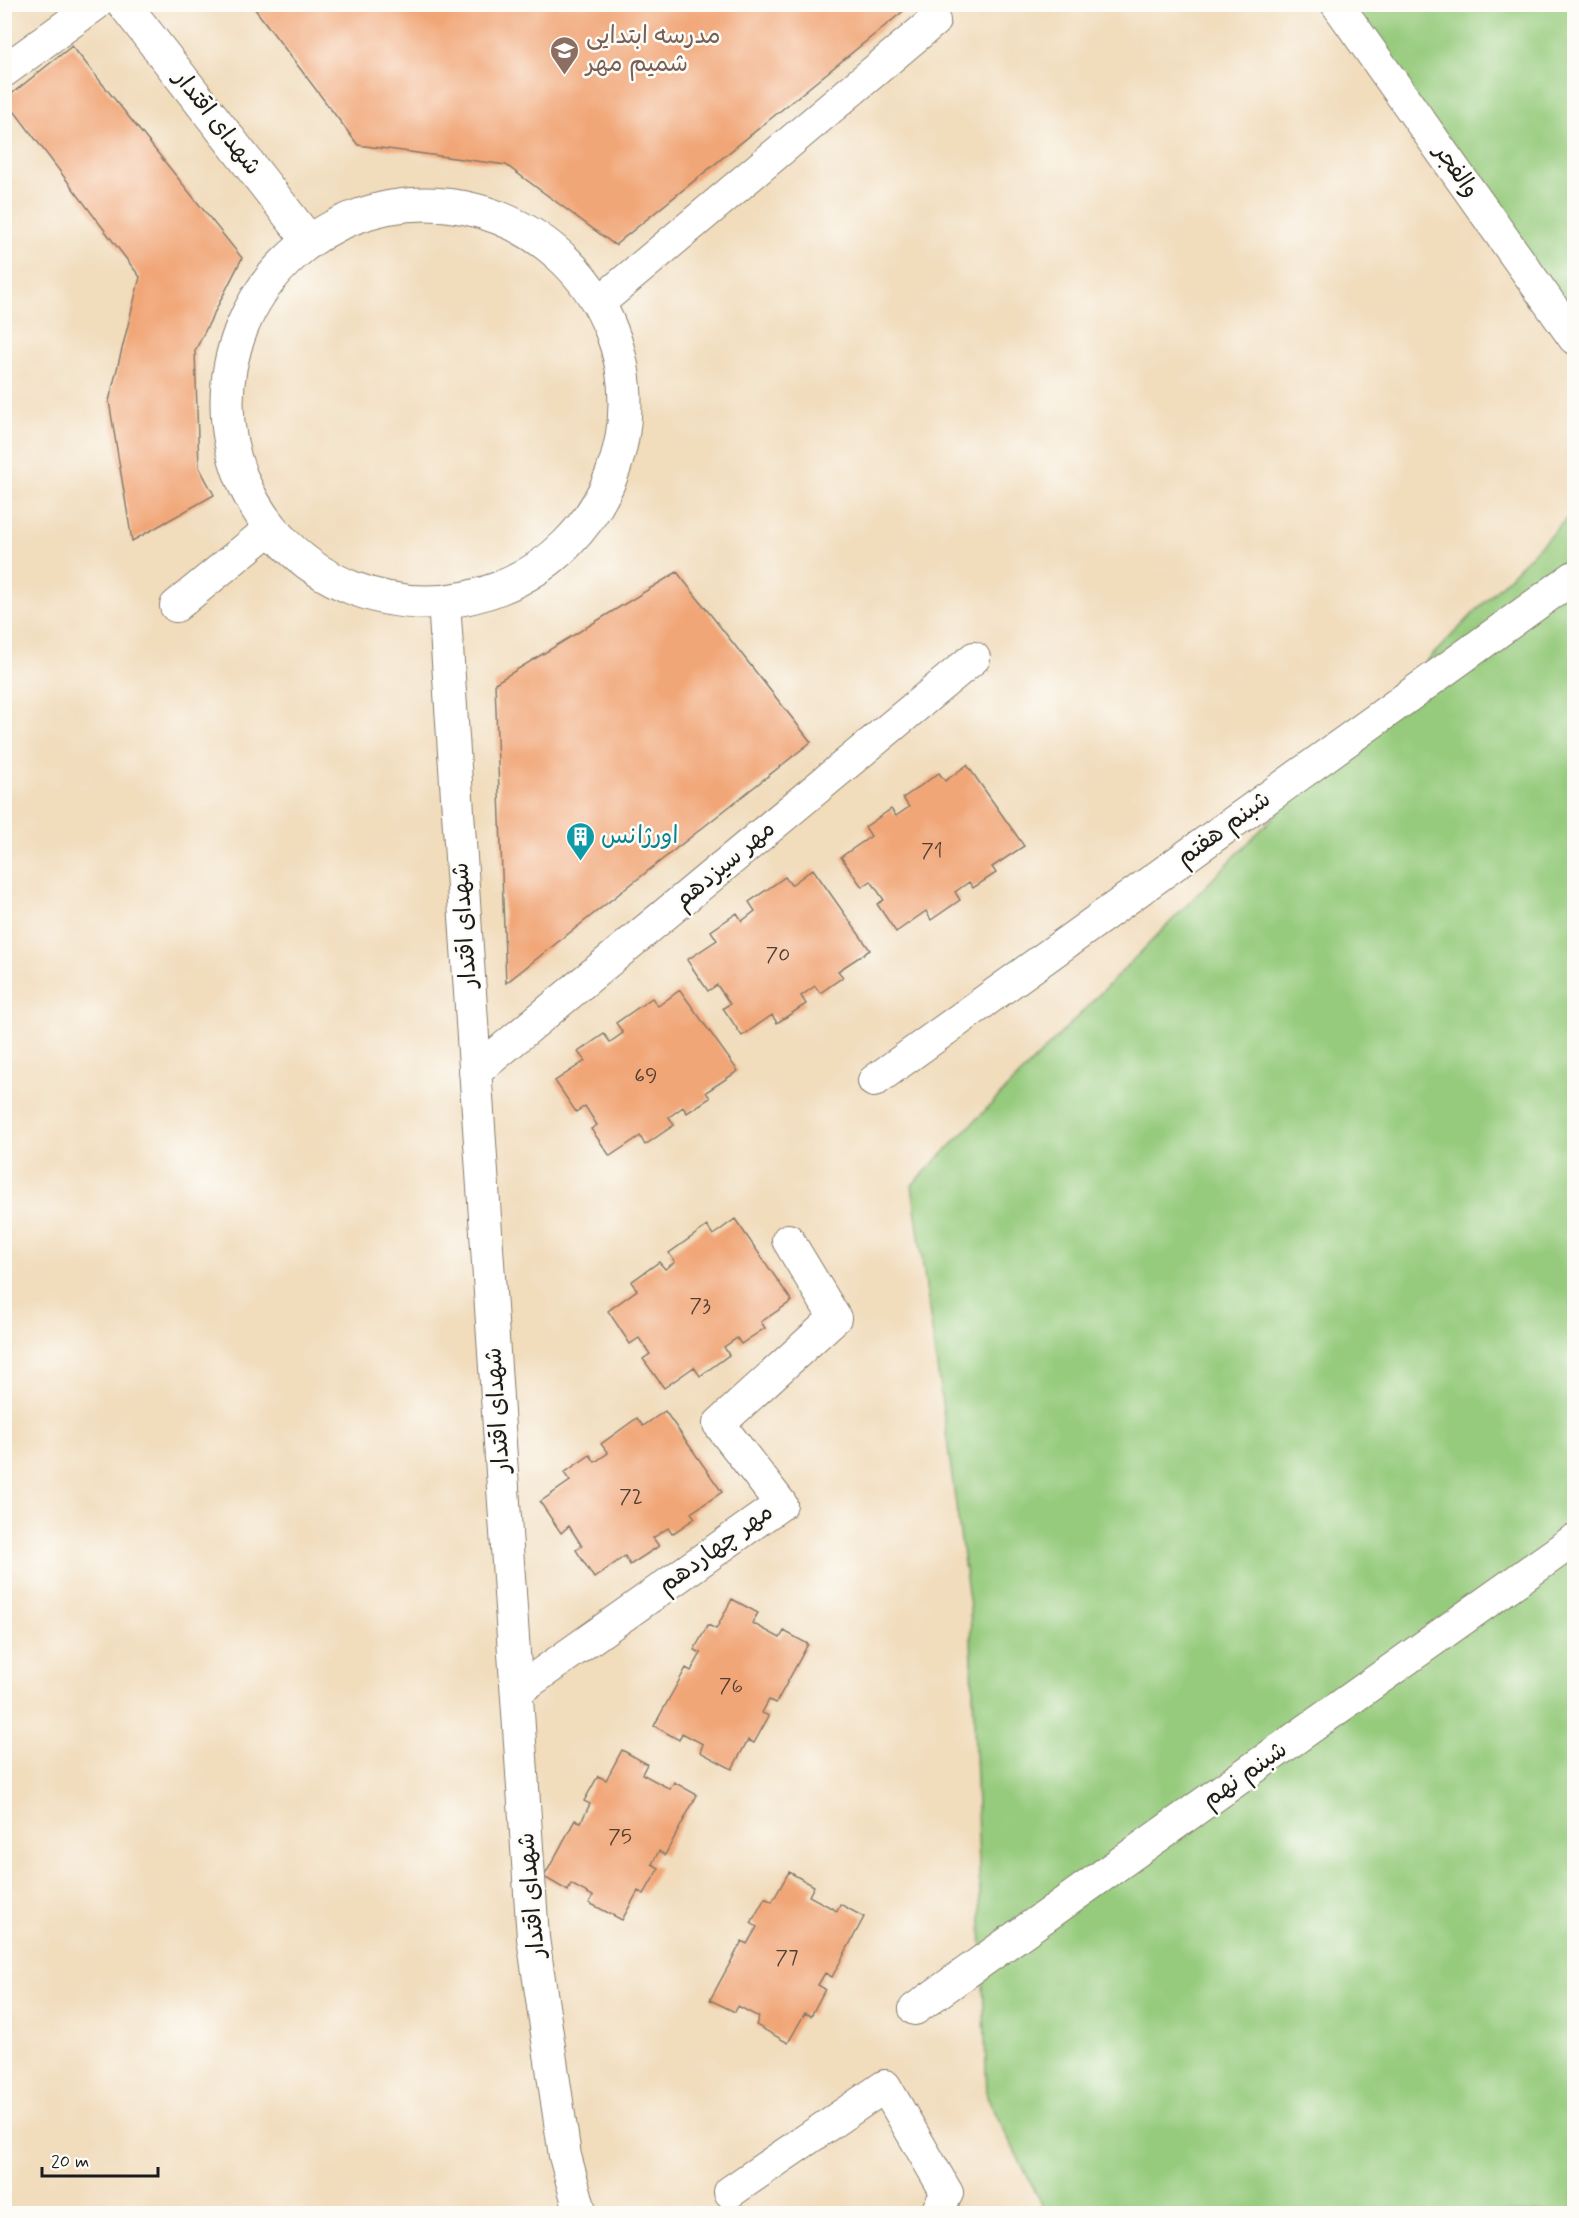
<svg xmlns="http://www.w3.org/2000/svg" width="1579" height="2218" font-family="Mynerve,'Playpen Sans Arabic',sans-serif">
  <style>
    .green { fill: #96cb7d; stroke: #59744c; stroke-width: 1.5 }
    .building { fill: #f1a677 }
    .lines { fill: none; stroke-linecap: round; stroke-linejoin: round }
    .street-casing { stroke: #867c6c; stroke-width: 34 }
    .secondary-casing { stroke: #867c6c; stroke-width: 35 }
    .street { stroke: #fff; stroke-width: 32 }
    .secondary { stroke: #fff; stroke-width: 33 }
    .labels { text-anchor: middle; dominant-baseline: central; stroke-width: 5; stroke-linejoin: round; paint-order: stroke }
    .number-label { font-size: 21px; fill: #513e33 }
    .education-label { font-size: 24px; fill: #785e54; stroke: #fdfcf7; text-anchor: start }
    .street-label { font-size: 24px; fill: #1c1c1c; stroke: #fdfcf7 }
    .culture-label { font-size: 24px; fill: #0d838f; stroke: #fdfcf7; text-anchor: start }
  </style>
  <rect width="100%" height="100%" fill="#fdfcf7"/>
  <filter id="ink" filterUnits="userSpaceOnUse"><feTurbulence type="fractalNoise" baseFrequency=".0167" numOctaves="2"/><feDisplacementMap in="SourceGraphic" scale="12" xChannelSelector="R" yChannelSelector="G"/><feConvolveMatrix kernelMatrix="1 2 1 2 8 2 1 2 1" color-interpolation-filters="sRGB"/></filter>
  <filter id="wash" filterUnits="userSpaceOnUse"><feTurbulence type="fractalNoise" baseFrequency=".008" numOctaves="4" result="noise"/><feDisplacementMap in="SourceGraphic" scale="24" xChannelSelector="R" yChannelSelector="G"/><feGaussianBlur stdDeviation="1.35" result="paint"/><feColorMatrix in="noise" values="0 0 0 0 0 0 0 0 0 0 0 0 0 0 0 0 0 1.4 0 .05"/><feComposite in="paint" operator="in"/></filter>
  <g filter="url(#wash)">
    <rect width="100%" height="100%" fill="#f1dcbc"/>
    <path class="green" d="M1347,5H1574V323Z
      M1574,511V2213H1046L987,2096L970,1607L912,1185Z"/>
    <g id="blocks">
      <path class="building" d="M251,4H912L615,245L506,165L358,145Z
        M72,46L242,258L195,351L199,467L214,495L132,541L109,401L140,277L5,99Z
        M677,572L811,742L506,983L495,683Z
        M967,765L1024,846L992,867L996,873L973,888L969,882L955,892L960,900L931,920L926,911L896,932L877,904L884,900L871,881L862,887L841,857L871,836L865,827L891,809L896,816L909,807L903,798L939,773L945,781Z
        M813,869L870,950L838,971L843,977L820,993L815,986L801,996L806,1004L777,1023L772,1015L742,1036L723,1008L730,1004L717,985L708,991L687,960L717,940L711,931L737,913L742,921L755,911L749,902L785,877L791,885Z
        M680,990L738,1071L706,1092L710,1098L687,1113L683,1107L669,1117L674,1125L645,1145L640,1136L610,1156L591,1129L597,1125L585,1106L576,1112L555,1081L585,1061L578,1052L604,1034L610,1042L623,1033L616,1023L652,998L658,1006Z
        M735,1219L792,1301L761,1322L765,1328L741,1344L737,1338L724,1347L729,1355L700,1376L694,1367L664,1388L643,1359L650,1354L639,1338L630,1344L608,1311L637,1290L631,1282L659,1262L665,1269L675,1262L669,1253L707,1226L713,1235Z
        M665,1411L722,1492L691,1513L695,1518L672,1534L668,1528L653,1538L659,1546L630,1565L625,1556L594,1578L576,1550L582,1546L569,1526L561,1533L540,1502L570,1481L564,1473L590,1455L595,1462L608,1453L601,1444L637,1418L643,1426Z
        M732,1599L758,1613L752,1623L780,1638L784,1631L808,1644L776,1703L769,1700L762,1713L769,1716L754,1743L748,1740L732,1769L700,1752L703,1744L682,1733L679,1740L654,1726L686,1668L691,1671L701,1653L694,1650L708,1625L716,1629Z
        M622,1750L647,1764L642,1774L670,1789L674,1782L697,1795L665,1855L659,1851L652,1864L659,1868L644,1894L638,1891L622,1920L589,1903L593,1896L571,1884L568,1891L544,1877L575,1820L581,1822L590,1804L584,1801L598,1776L606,1780Z
        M789,1872L814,1886L809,1896L837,1911L840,1904L864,1917L832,1977L825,1973L818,1985L825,1989L811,2016L805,2013L788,2043L756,2025L759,2017L738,2006L735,2012L710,2000L742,1941L747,1944L757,1927L751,1923L765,1898L772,1902Z"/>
    </g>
  </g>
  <g filter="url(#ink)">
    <use href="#blocks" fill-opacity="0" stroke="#867c6c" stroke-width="1.5"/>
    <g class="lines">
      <defs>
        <path id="street" d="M1337,4L1574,338
          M4,71L96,4
          M600,302L934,21
          M444,602L533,1938L565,2156L581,2214
          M176,606L270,529
          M475,1072L974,658
          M874,1081L1574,577
          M517,1691L781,1504L719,1424L835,1318L788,1240
          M915,2009L1574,1540
          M730,2192L885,2086L947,2193L936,2214"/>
        <path id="secondary" d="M124,4L309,241
          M227 403a199 199 0 1 1 398 0a199 199 0 1 1-398 0Z"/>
      </defs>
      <use href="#street" class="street-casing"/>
      <use href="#secondary" class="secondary-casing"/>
      <use href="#street" class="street"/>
      <use href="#secondary" class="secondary"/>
    </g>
  </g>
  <defs>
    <symbol id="school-pin" viewBox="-11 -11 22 30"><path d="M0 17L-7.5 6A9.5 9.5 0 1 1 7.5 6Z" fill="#8d6e63" stroke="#fdfcf7"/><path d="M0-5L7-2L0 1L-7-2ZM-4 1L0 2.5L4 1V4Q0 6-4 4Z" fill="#fff"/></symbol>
    <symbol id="building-pin" viewBox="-11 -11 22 30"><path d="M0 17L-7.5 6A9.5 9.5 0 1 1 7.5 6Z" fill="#0f9aa8" stroke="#fdfcf7"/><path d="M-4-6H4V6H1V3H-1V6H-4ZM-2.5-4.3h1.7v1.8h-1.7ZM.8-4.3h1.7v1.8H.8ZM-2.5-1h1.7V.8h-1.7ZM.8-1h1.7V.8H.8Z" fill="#fff"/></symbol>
  </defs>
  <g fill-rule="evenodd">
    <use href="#school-pin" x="548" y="34" width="33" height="45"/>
    <use href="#building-pin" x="564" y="820" width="33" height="45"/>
  </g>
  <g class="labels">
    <g class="number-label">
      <text x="932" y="851">71</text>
      <text x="778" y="955">70</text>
      <text x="646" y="1076">69</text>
      <text x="700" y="1306">73</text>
      <text x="631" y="1497">72</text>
      <text x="731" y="1686">76</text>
      <text x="620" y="1837">75</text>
      <text x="787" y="1958">77</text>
    </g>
    <g class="education-label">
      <text x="586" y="36">مدرسه ابتدایی<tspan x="586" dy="28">شمیم مهر</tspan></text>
    </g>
    <g class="street-label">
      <text transform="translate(217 123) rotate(52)">شهدای اقتدار</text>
      <text transform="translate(1456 171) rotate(55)">والفجر</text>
      <text transform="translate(1224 829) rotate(-36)">شبنم هفتم</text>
      <text transform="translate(725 865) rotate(-40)">مهر سیزدهم</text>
      <text transform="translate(465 925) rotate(-94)">شهدای اقتدار</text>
      <text transform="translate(498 1410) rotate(-94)">شهدای اقتدار</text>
      <text transform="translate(716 1549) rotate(-36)">مهر چهاردهم</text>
      <text transform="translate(1245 1775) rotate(-35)">شبنم نهم</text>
      <text transform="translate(532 1895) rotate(-95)">شهدای اقتدار</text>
    </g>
    <g class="culture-label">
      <text x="601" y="836">اورژانس</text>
    </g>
  </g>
  <rect width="1579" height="2218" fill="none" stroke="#fdfcf7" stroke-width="24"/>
  <path d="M42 2167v9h116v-9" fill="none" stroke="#1c1c1c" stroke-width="3"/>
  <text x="51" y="2167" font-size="18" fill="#1c1c1c" stroke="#fdfcf7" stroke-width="4.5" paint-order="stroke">20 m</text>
</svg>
